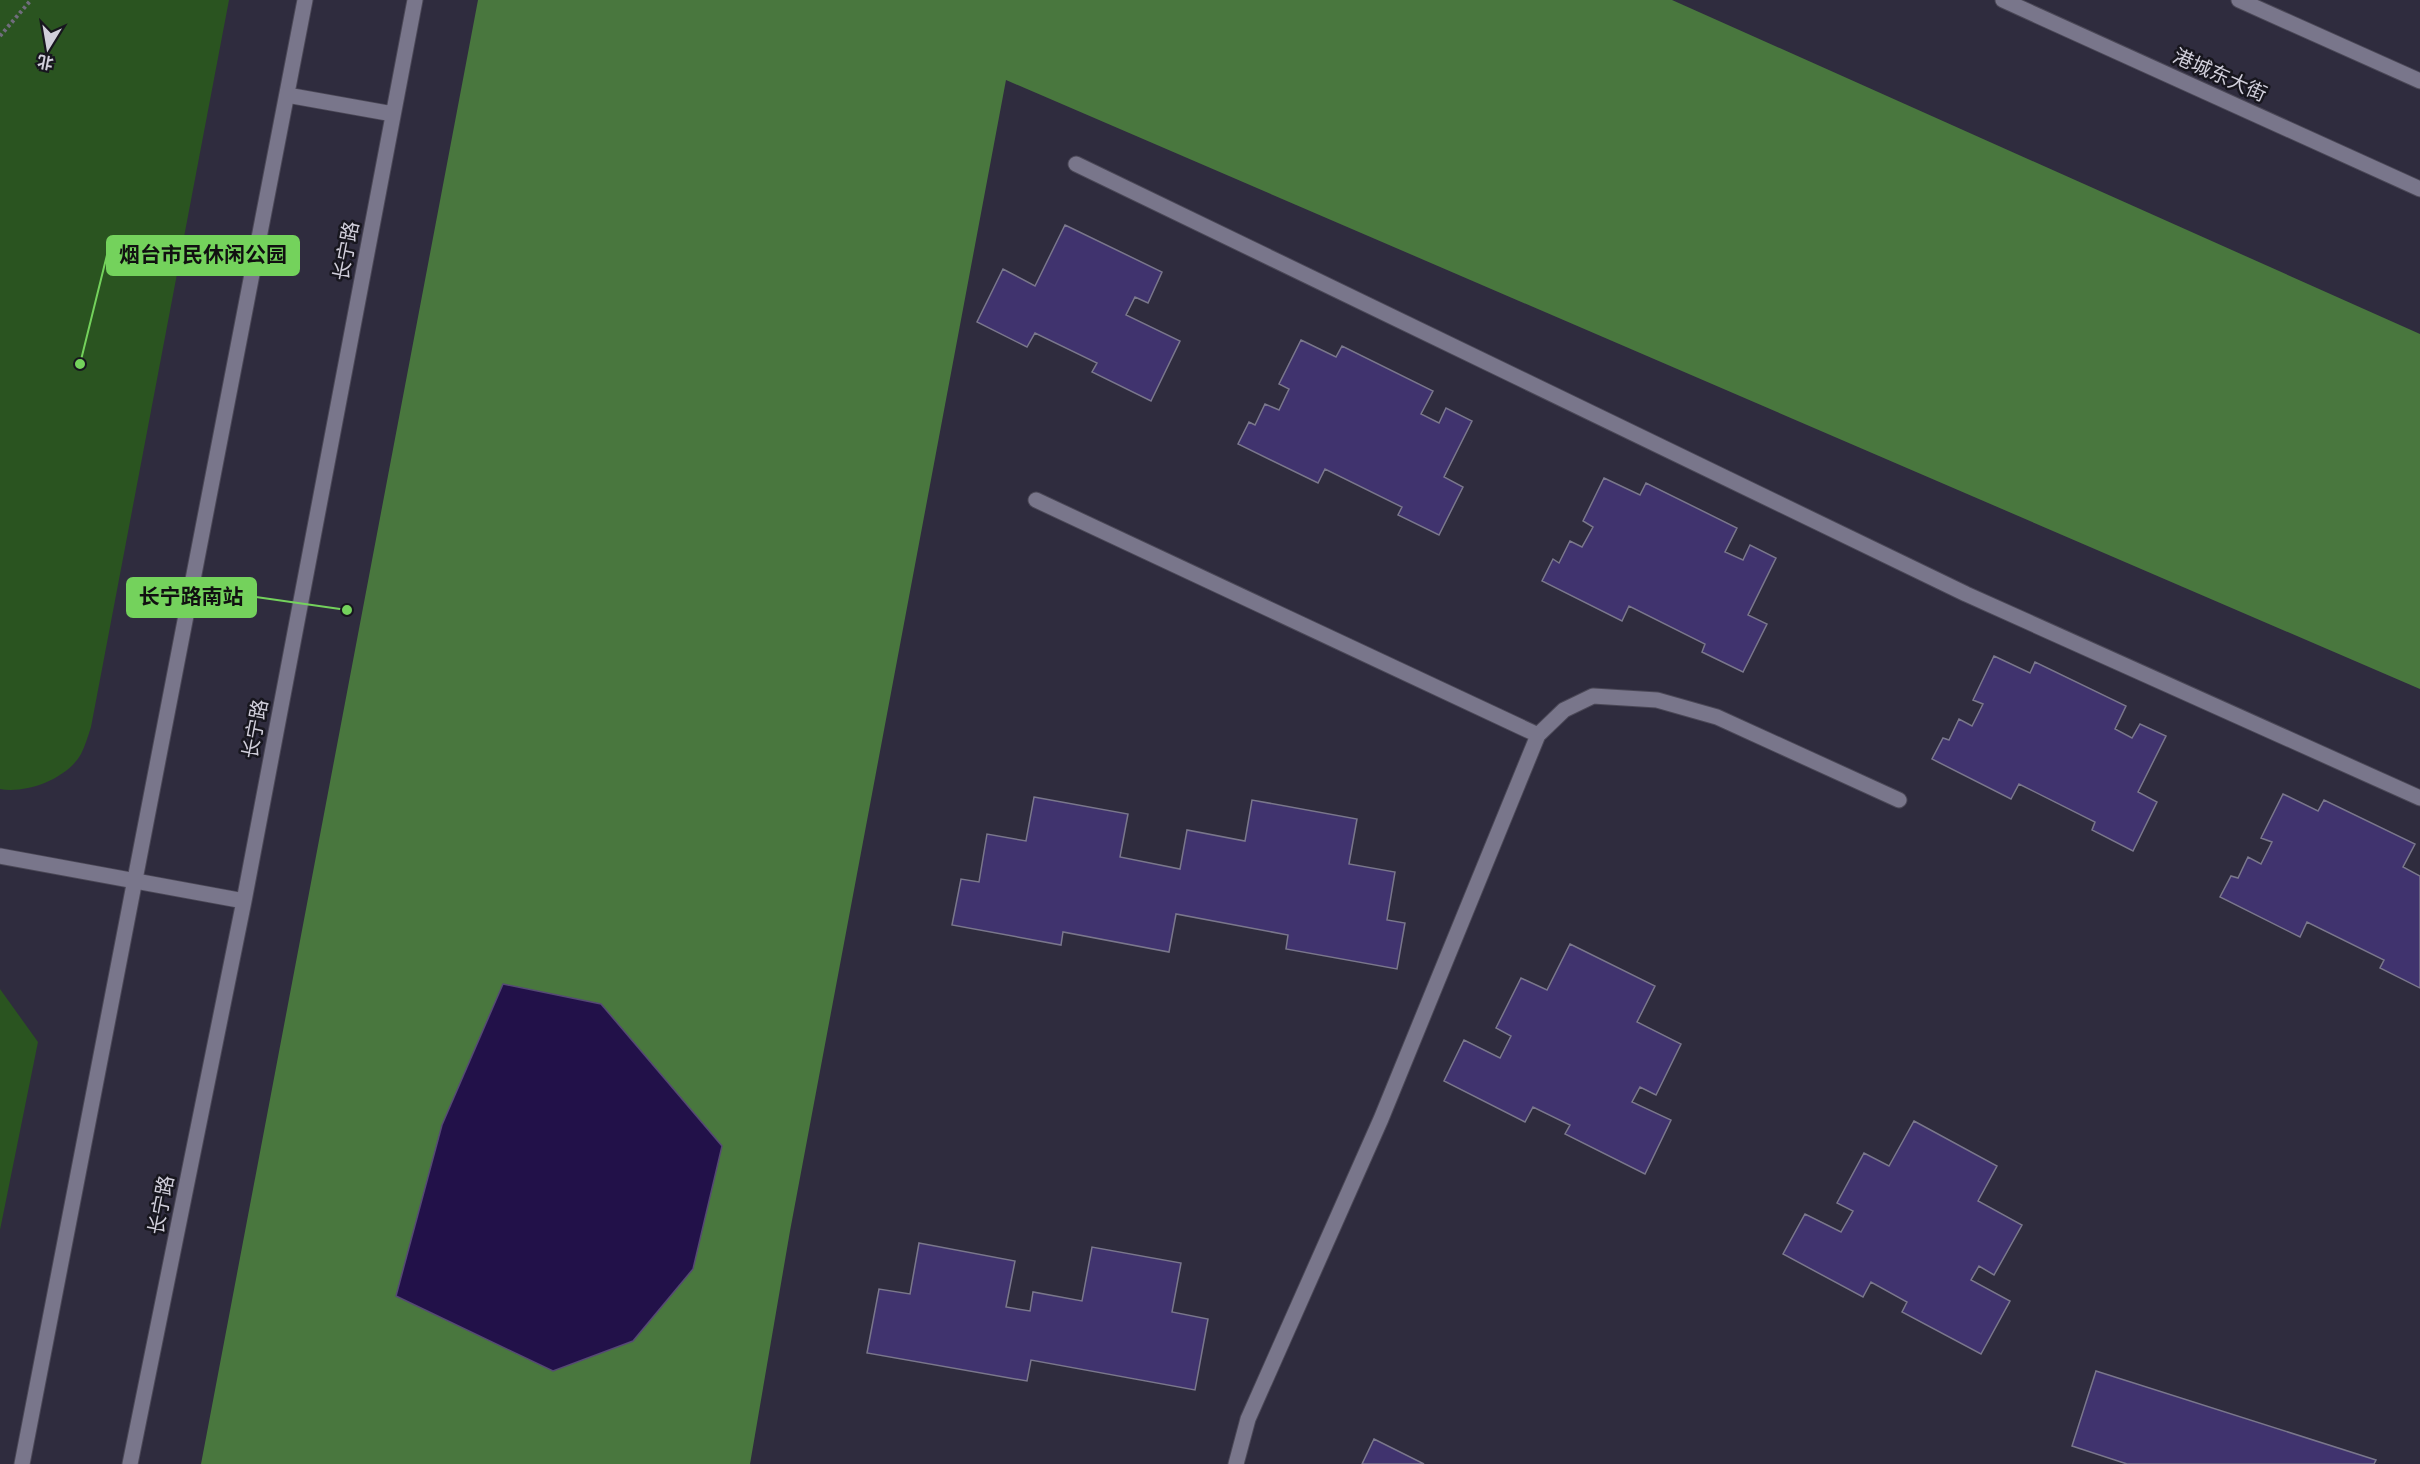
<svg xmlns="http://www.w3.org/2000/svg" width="2420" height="1464" font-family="'Space Grotesk','Noto Sans SC',sans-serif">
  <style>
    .green { fill: #2a5420 }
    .forest { fill: #49773e }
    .water { fill: #221149; stroke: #564a75; stroke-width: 1.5 }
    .building { fill: #40336e; stroke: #7a778c; stroke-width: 1.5 }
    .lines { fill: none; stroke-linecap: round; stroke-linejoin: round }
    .street-casing { stroke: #4b4857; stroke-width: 17 }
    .secondary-casing { stroke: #4b4857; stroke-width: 17 }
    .path { stroke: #706d7d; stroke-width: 4; stroke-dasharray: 3 3; stroke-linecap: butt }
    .street { stroke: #79768b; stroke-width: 15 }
    .secondary { stroke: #79768b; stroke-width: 15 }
    .labels { text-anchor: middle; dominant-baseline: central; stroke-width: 5; stroke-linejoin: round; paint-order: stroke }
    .street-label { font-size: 20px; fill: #d1cfdb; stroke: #17161e }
    .leader { fill: none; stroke: #74d25c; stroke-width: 2 }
    .callout-dot { fill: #74d25c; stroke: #17161e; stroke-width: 2 }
    .callout { fill: #74d25c; stroke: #74d25c; stroke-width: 2 }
    .callout-label { font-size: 21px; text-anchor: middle; font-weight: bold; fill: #111 }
  </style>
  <rect width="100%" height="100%" fill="#2f2c3e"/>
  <path class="green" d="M0,0H229L91,727C88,736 85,746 81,754C67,779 26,794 0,789Z
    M0,989L38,1042L0,1230Z"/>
  <path class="forest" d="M478,0H1672L2420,334V689L1006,80L790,1231L750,1464H201Z"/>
  <path class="water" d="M503,984L601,1004L722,1146L693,1269L633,1341L553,1371L396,1296L442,1125Z"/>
  <path class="building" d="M1065,225L1162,272L1148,303L1135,297L1126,315L1180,341L1151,401L1092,372L1097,363L1035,333L1027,347L977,322L1003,269L1035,286Z
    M1301,340L1336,357L1342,346L1433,391L1421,414L1439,423L1446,408L1472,421L1444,477L1463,487L1439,535L1398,515L1402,507L1325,469L1318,483L1238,444L1249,422L1255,425L1265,404L1279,410L1289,389L1279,384Z
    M1604,478L1640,495L1646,483L1737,528L1725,552L1743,560L1750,545L1776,558L1748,615L1767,624L1743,672L1702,652L1705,644L1629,606L1622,621L1542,581L1553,559L1559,563L1570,541L1582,547L1593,527L1583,521Z
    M1994,656L2030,673L2035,662L2126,706L2115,729L2132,738L2140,724L2166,736L2138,792L2157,802L2133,851L2092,830L2095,822L2019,784L2011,799L1932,759L1943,738L1949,740L1959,719L1972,726L1983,704L1973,700Z
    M2283,794L2318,811L2324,800L2415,844L2403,867L2420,876V988L2380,968L2384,960L2307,922L2300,937L2220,897L2231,876L2238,878L2248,857L2261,864L2272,842L2261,838Z
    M1034,797L1128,814L1120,857L1180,869L1187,830L1245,841L1252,800L1357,819L1349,864L1395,872L1387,920L1405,923L1397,969L1286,949L1288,935L1176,914L1169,952L1063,932L1061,945L952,925L961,879L979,882L987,834L1026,841Z
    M1570,944L1655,986L1637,1022L1681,1044L1656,1095L1640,1087L1632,1102L1671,1120L1645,1174L1565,1134L1570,1125L1533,1107L1525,1122L1444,1081L1464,1040L1500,1058L1511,1036L1496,1028L1521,978L1547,990Z
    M1914,1121L1997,1166L1978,1201L2022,1225L1994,1275L1979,1266L1971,1280L2010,1301L1981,1354L1902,1312L1907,1302L1871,1282L1863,1297L1783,1254L1805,1214L1841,1232L1853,1211L1837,1203L1864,1153L1889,1166Z
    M919,1243L1015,1261L1006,1307L1030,1311L1033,1292L1082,1301L1092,1247L1181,1263L1172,1312L1208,1319L1195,1390L1031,1360L1027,1381L867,1353L879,1289L910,1294Z
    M2096,1371L2376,1460L2374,1464H2127L2072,1446Z
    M1374,1439L1424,1464H1362Z"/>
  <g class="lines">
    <defs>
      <path id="street" d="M1076,164L1966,594L2420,798
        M1036,500L1538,735L1564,710L1593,696L1657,700L1717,717L1899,800
        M1236,1464L1248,1419L1381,1119L1538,735"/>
      <path id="secondary" d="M2003,0L2420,189
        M2239,0L2420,81
        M287,95L393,114
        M0,856L244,901
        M22,1464L305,0
        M130,1464L244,901L415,0"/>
    </defs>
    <use href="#street" class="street-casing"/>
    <use href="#secondary" class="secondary-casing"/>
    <path class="path" d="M0,36L31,0"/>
    <use href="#street" class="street"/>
    <use href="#secondary" class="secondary"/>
  </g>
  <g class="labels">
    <g class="street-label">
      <text transform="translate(2220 75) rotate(24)">港城东大街</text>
      <text transform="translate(346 251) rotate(-79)">长宁路</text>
      <text transform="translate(255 729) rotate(-79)">长宁路</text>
      <text transform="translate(161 1205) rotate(-79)">长宁路</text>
    </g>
  </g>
  <path class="leader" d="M80 364L107 255M347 610L256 597"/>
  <g class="callout-dot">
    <circle cx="80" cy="364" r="6"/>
    <circle cx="347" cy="610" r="6"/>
  </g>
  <g class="callout">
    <rect x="107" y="236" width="192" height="39" rx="6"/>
    <rect x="127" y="578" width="129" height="39" rx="6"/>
  </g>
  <g class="callout-label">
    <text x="203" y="262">烟台市民休闲公园</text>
    <text x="191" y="604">长宁路南站</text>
  </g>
  <g transform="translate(48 48) rotate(191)" stroke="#17161e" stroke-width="4.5" paint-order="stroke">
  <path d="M0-4.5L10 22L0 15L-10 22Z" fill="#d1cfdb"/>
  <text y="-9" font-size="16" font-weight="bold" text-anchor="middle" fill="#d1cfdb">北</text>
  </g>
</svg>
